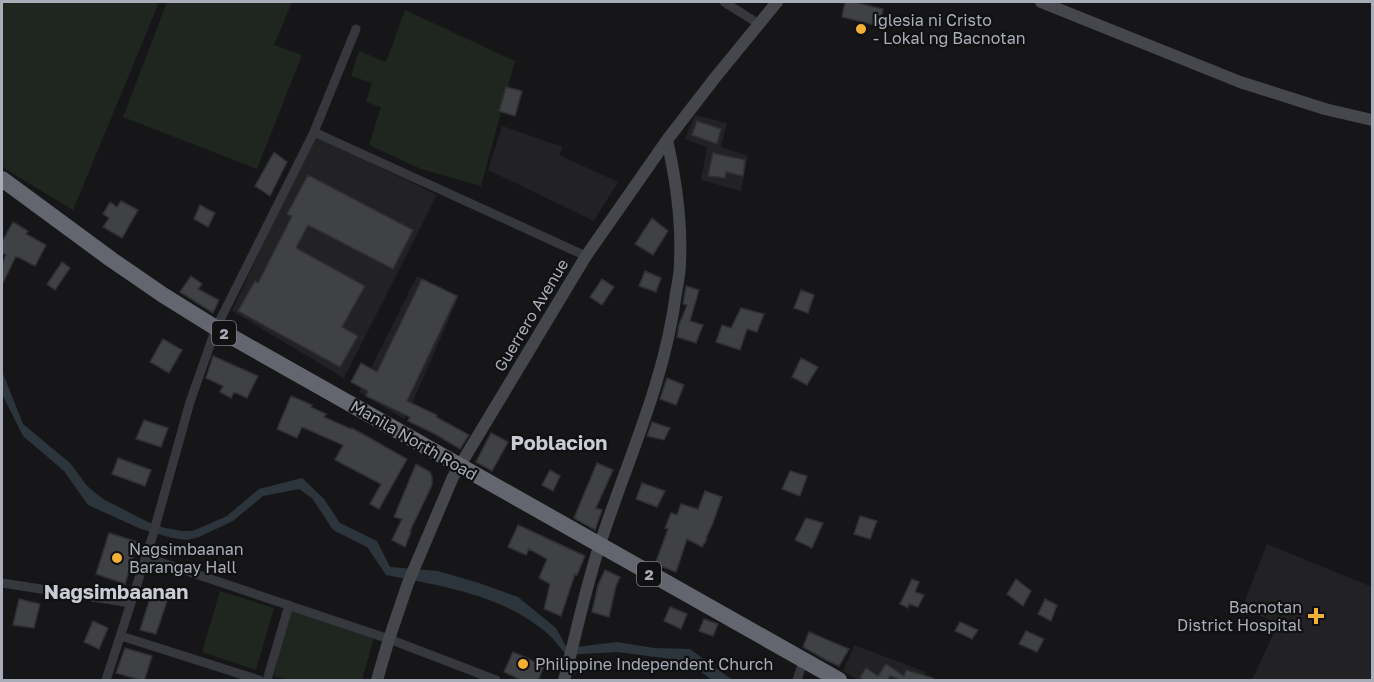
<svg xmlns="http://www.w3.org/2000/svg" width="1374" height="682" font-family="'Golos Text',sans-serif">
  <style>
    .built { fill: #222225 }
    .green { fill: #1e261f }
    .water { fill: #2c353c }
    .building { fill: #404145; stroke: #303034; stroke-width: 1.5 }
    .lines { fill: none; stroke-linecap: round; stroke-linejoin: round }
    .street { stroke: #37383d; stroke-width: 9 }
    .secondary { stroke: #45474d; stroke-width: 12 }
    .highway { stroke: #63666e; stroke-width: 16 }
    .poi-dot { fill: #f2b134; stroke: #111113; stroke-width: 2 }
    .labels { text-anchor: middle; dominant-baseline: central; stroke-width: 4.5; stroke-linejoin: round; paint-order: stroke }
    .shield { fill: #111113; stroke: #7b7e86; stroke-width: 1.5 }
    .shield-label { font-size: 15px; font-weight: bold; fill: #a8adb8 }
    .poi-label { font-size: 16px; fill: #a8adb8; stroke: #111113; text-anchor: start }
    .street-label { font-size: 16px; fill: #a8adb8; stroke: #111113 }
    .quarter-label { font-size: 20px; font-weight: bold; fill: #c9ccd4; stroke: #111113 }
  </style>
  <rect width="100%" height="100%" fill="#161618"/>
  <path class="built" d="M695,115L727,123L721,147L748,156L741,191L701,180L707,147L685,139Z
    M502,126L563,147L559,155L618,182L594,221L488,170Z
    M313,135L437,195L344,378L232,311Z
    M417,276L459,296L413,401L404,419L359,392Z
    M1267,544L1372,587V680H1252L1278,624L1242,608Z
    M854,645L926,672L922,680H858L843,671Z"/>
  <path class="green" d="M2,2H158L156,10L73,210L2,167Z
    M167,2H292L274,45L302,55L257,169L123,117Z
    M405,10L515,61L481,186L421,169L369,145L381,107L366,102L372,83L351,76L359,51L386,62Z
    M220,591L274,608L256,670L202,652Z
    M289,610L374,638L362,680H290L274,676Z"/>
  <path class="water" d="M2,371L23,424L70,463L87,486L103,499L148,522L165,528L182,531H192L202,527L227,516L259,489L302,478L324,499L340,523L377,541L390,567L438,571L479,583L518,597L556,628L567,648L617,642L654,648L690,649L731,679V680H712L686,661L617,652L566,655C560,648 555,640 548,634C504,595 441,586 386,575L367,547L333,530L312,498L299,489L263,496L233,521L199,537L187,540L172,538L141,529L88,505L64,471L23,436L2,394Z"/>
  <path class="building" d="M845,2H854L883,9L879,26L842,17Z
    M506,87L522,91L515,116L499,111Z
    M697,121L721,129L717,144L692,135Z
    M274,152L287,162L270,196L255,186Z
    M713,153L745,160L743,176L726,172L725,178L708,176Z
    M308,175L413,230L393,269L308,225L296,248L365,286L342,327L358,336L340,367L238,311L255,281L258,283L292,216L287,214Z
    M121,201L138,210L122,238L103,227L109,218L103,214L110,202L117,207Z
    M200,205L215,213L208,227L194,219Z
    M652,218L668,231L653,255L635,244Z
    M13,222L28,231L26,234L46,245L35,266L16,256L2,285V264L6,255L2,253V242Z
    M62,262L70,268L55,290L47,284Z
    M645,271L661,278L656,292L639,286Z
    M191,276L202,284L198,289L219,300L213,313L180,292Z
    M422,279L457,296L407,401L437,415L436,417L469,435L460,449L435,434L408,421L410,417L366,396L368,391L351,382L361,363L377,372Z
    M602,279L614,287L602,305L590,297Z
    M686,286L699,290L690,321L703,325L696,343L677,337L679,325L687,305L683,304Z
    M801,290L814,295L808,313L794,308Z
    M741,308L764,314L757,332L747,329L740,350L716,342L722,325L731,328Z
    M163,339L182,350L169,373L150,362Z
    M213,356L258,376L247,398L234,392L231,398L220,392L223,386L206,378Z
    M801,358L818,367L807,385L792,377Z
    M667,378L684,385L676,405L660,399Z
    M291,396L312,405L311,407L326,414L324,417L351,429L352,428L407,459L379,509L370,504L381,484L335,460L343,445L302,427L297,438L277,429Z
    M144,420L168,428L161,447L136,439Z
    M652,422L670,428L664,440L647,436Z
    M491,433L508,442L492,471L476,462Z
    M118,458L151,470L145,486L112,474Z
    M597,463L613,470L596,508L602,510L595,530L574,518Z
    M416,464L430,472L432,477V485L410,531L411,532L405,547L392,540L402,519L394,517Z
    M550,470L560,476L553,491L542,485Z
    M790,471L807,476L800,496L782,489Z
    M642,483L665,491L657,507L636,499Z
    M705,491L722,497L713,523L706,538L707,539L702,547L687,539L676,572L655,564L668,529L665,528L671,513L677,515L681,504L698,509Z
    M860,516L877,521L870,539L854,534Z
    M806,518L823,523L812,548L795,540Z
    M518,525L585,556L577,575L575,574L561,616L544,609L550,584L539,578L547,559L529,549L526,555L508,547Z
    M109,533L138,542L125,584L96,574Z
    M605,570L620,577L616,586L609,617L592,612L598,585Z
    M912,579L919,582L915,592L924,595L918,607L909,604L908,608L900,604Z
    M1016,579L1031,591L1023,606L1007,594Z
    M152,592L168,598L156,634L140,630Z
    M19,599L40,604L34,628L13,625Z
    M1045,599L1057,605L1051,621L1038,614Z
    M670,607L687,614L681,629L664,621Z
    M704,619L718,624L713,636L699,631Z
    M93,621L108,628L99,649L84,642Z
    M960,622L978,630L972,639L955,631Z
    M1026,631L1044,639L1037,652L1019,644Z
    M809,632L849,649L839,666L826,660L803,647Z
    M125,648L152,656L144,681L116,673Z
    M513,652L544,666L538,681H523L504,672Z
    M886,664L904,676L906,670L933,678V681H903L890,676L887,681H865L860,677L866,668L878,676Z"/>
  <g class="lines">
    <path class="street" d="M724,2L759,24
      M314,132L586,256
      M145,557L389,639L496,680
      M2,583L131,603
      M121,636L259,680
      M106,680L152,538L190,402L216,328L314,132L356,29
      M267,680L289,605
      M797,680L803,661"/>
    <path class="secondary" d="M1041,2L1240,82L1325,109L1372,120
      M377,680L389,639L408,583L453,477L586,256L667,140L714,79L777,2
      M564,680C576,635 585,589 600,544C627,461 665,381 676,293C678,283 680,272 680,262C682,221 676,180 667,140"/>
    <path class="highway" d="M2,179L112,260L163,295L216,328L839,680"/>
  </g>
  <g class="poi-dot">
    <circle cx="861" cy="29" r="6"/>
    <circle cx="117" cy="558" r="6"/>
    <path d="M1313 607h6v6h6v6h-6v6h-6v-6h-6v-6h6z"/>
    <circle cx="523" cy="664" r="6"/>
  </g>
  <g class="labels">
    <g class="shield">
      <rect x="212" y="321" width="24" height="24" rx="4.5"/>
      <rect x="637" y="562" width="24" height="24" rx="4.5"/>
    </g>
    <g class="shield-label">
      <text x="224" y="333">2</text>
      <text x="649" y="574">2</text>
    </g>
    <g class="poi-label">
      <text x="873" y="20">Iglesia ni Cristo<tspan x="873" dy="18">- Lokal ng Bacnotan</tspan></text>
      <text x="129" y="549">Nagsimbaanan<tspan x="129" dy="18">Barangay Hall</tspan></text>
      <text x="1302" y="607" text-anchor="end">Bacnotan<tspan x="1302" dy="18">District Hospital</tspan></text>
      <text x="535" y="664">Philippine Independent Church</text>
    </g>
    <g class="street-label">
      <text transform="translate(531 315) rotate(-59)">Guerrero Avenue</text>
      <text transform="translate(414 440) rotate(30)">Manila North Road</text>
    </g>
    <g class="quarter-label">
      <text x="559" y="442">Poblacion</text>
      <text x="116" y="591">Nagsimbaanan</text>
    </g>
  </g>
  <rect width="1374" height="682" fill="none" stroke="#a8adb8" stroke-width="6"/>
</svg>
